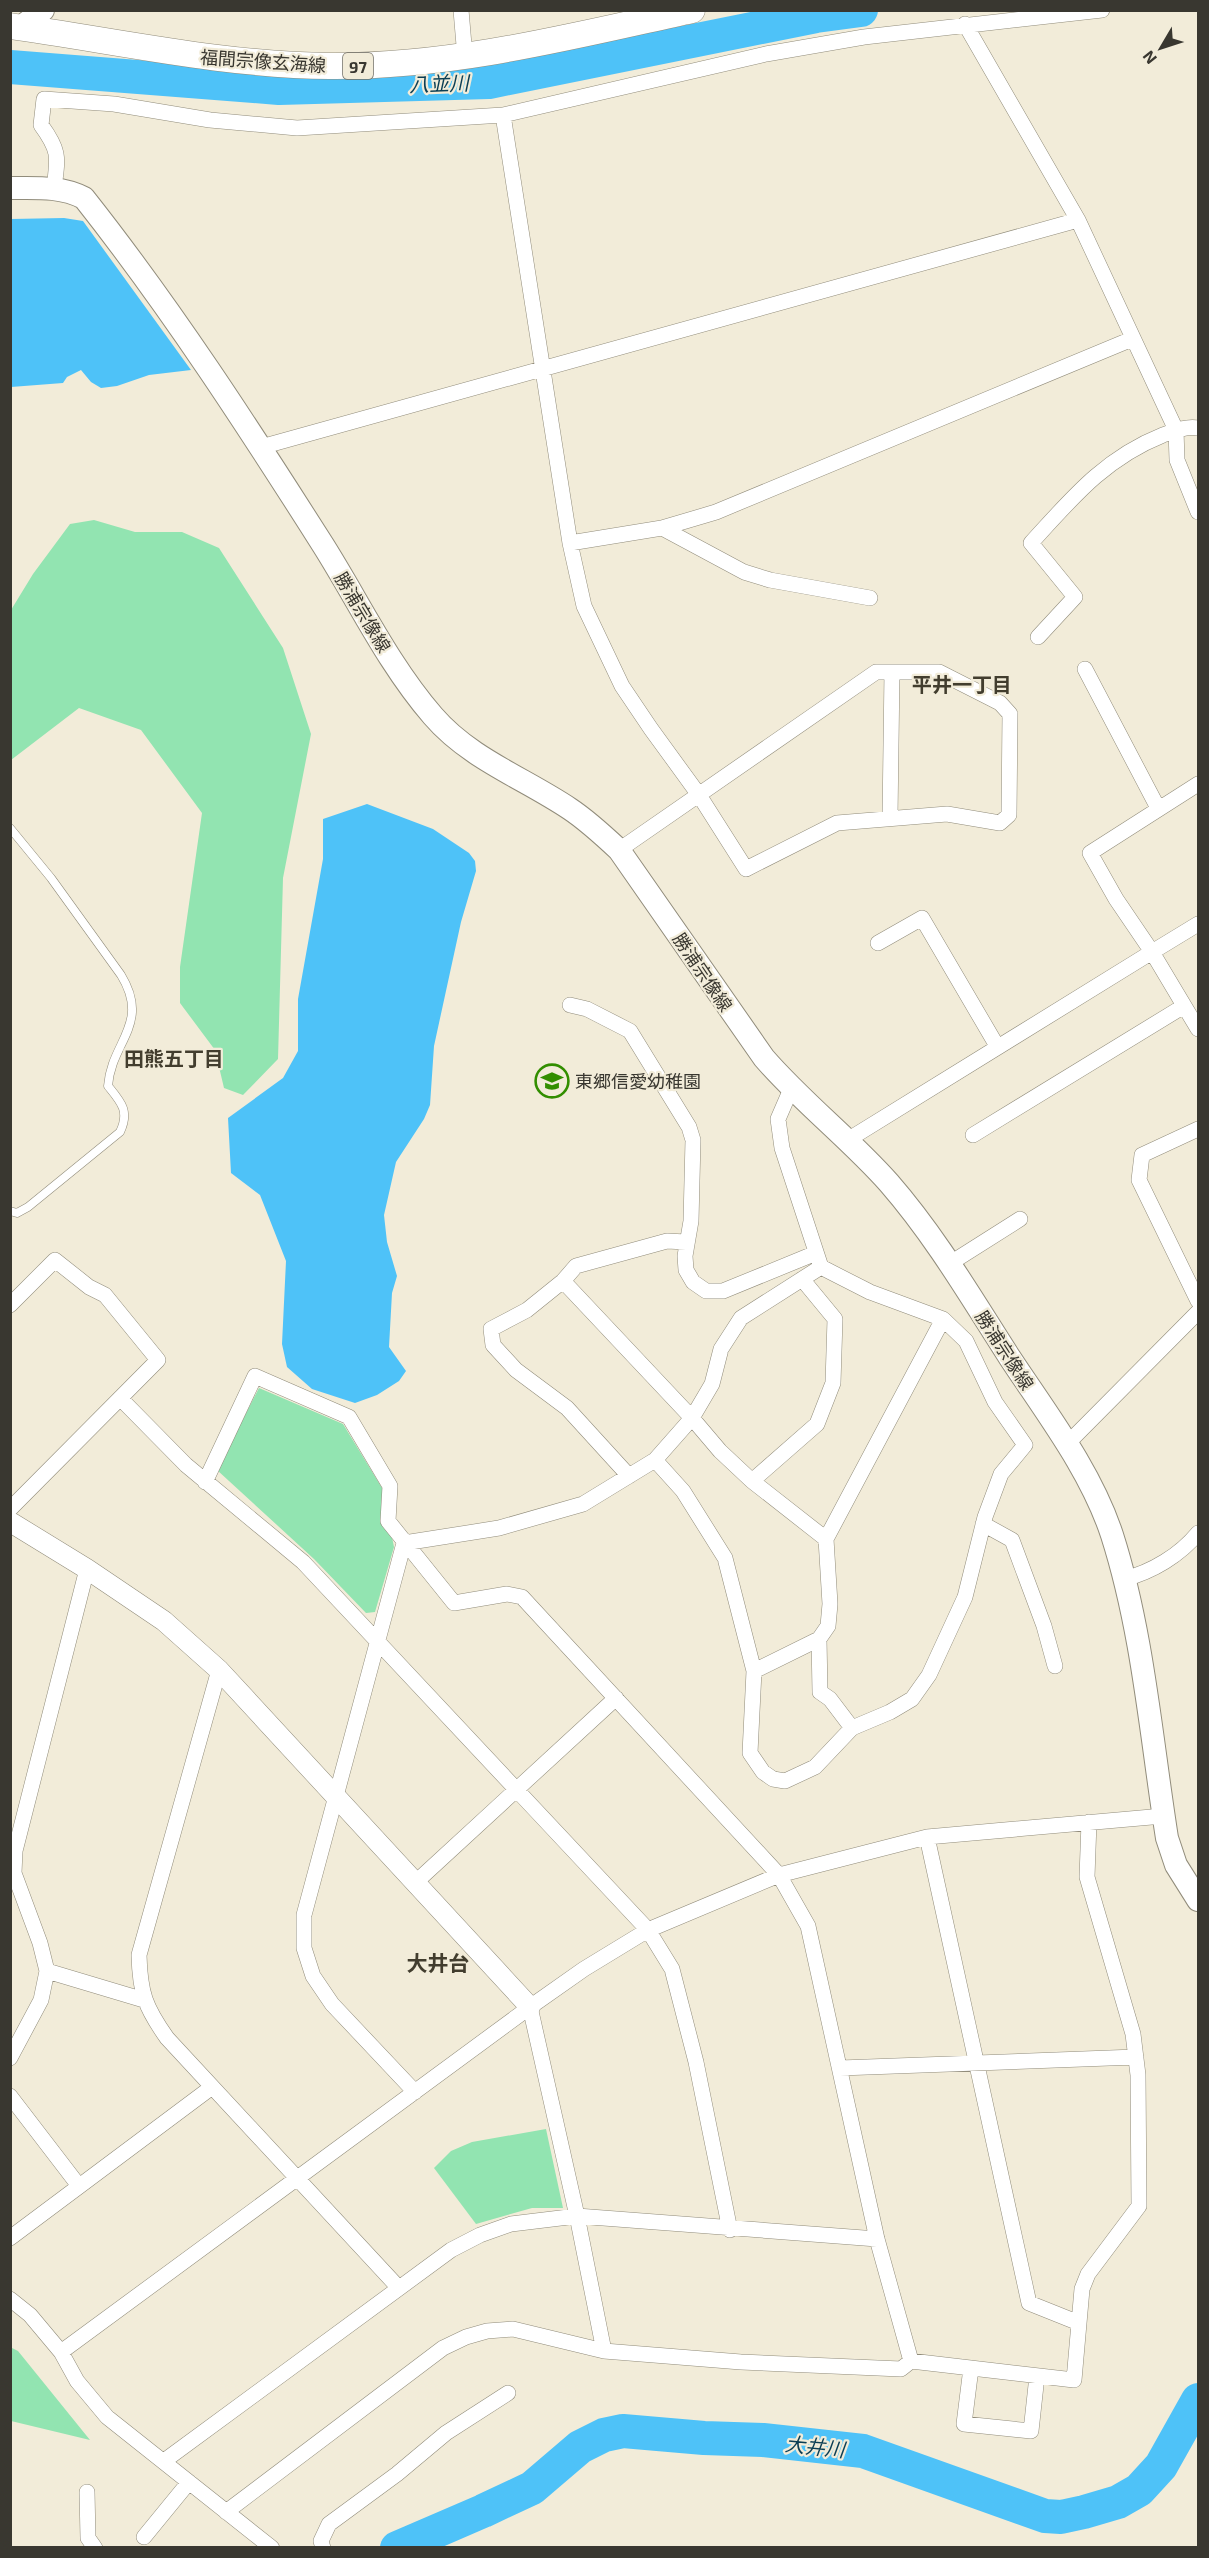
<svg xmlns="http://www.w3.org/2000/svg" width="1209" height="2558" font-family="'Exo 2','Noto Sans JP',sans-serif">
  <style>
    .green { fill: #92e4b1 }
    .water { fill: #4ec2f8 }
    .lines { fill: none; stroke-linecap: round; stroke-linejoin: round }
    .river { stroke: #4ec2f8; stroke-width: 34 }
    .service-casing { stroke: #918c7b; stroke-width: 9 }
    .minor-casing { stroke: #918c7b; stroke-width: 16 }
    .tertiary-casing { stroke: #918c7b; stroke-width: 21 }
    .secondary-casing { stroke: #918c7b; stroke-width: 24 }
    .primary-casing { stroke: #918c7b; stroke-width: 27 }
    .service { stroke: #fff; stroke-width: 8 }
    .minor { stroke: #fff; stroke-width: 15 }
    .tertiary { stroke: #fff; stroke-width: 20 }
    .secondary { stroke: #fff; stroke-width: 22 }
    .primary { stroke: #fff; stroke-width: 26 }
    .labels { text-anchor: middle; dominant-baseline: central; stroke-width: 4.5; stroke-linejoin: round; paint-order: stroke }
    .shield { fill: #f2ecd9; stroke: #706d63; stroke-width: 1.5 }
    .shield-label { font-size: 16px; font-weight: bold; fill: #393730 }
    .street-label { font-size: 18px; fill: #393730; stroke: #f2ecd9 }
    .poi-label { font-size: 18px; fill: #393730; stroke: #f2ecd9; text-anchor: start }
    .water-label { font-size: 20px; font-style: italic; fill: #0b3e54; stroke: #f2ecd9 }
    .neighbourhood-label { font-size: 20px; font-weight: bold; fill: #423d2e; stroke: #f2ecd9 }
    .quarter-label { font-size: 21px; font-weight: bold; fill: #423d2e; stroke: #f2ecd9 }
  </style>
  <rect width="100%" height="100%" fill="#f2ecd9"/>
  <path class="green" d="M94,520L135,532H182L219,548L283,648L311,734L283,878L278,1059L243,1095L224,1088L215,1050L180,1003V967L202,813L141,730L79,708L11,760V610L33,574L70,524Z
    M259,1388L343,1424L382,1488L394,1547L375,1612L366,1613L314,1559L217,1470Z
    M546,2129L563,2208H532L476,2224L434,2168L451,2151L472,2142Z
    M10,2347L18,2351L90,2440L11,2421Z"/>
  <path class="water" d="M64,218L83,221L191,370L149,375L117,386L101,388L91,382L81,370L67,377L63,383L11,387V219Z
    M367,804L433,829L469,853L475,861L476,871L461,922L434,1046L430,1105L424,1119L396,1162L384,1215L387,1242L397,1276L392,1293L389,1347L406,1371L399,1381L377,1395L355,1403L312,1389L287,1367L282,1344L286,1261L260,1195L231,1173L228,1118L283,1078L298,1051V999L323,859V819Z"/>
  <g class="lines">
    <path class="river" d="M10,67L279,88L489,82L816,16L861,10
      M397,2548L483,2511L532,2488L580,2447L604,2435L623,2431L704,2438L763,2440L863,2451L1045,2516L1061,2517L1084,2512L1118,2502L1139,2490L1161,2466L1198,2400"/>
    <defs>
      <path id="service" d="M10,828L51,878L121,975C151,1024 111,1042 108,1086C121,1102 130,1111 120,1132L28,1207L17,1213L10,1211"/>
      <path id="minor" d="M461,10L465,57
        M965,24L1078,220L1176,430L1177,460L1198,512
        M503,115L570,543L584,606L622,686L651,729L699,795L746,869L837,823L947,814L1000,823L1009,815L1010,714L1000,703L939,672H876L619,850
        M54,188C58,157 60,151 41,125L44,99L114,104L210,120L297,128L503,115L766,54L864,37L1102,10
        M261,447L1078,220
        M662,528L744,572L770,580L870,598
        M570,543L662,528L716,512L1132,339
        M1038,637L1075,597L1031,543C1072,498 1105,458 1163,435C1174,431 1186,426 1198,428
        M1085,669L1158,808
        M1198,784L1090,853L1116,899L1152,952L1198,924
        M890,818L892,672
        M878,943L922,918L997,1046
        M570,1005L587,1009L630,1031L689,1127L693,1140L691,1221L685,1256L686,1270L693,1282L706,1291H723L816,1253
        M1198,1129L1142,1155L1139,1180L1198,1301
        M973,1135L1184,1006
        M846,1141L1152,952L1198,1029
        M949,1264L1020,1219
        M563,1281L692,1418L720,1451L752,1481L826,1539
        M10,1305L55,1260L89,1287L105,1295L158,1360L10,1509
        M120,1398L186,1465L303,1562L648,1930L672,1969L696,2062L730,2230
        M1067,1444L1198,1312
        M655,1460L683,1491L725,1558L754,1671L750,1753L763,1772L773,1779L785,1781L815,1767L852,1728L890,1712L912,1699L929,1675L965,1597L985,1517L1001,1474L1025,1445L995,1402L966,1341L943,1319
        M629,1476L567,1408L516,1370L493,1345L491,1329L527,1310L563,1281L576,1266L667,1241L686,1242
        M752,1481L817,1424L833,1383L835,1319L802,1279
        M205,1482L255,1376L349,1417L390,1486L388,1521L454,1603L507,1594L522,1597L779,1875L808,1926L877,2239L911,2361
        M983,1524L1012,1540L1044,1626L1055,1666
        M404,1543L304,1915V1948L313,1976L332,2004L415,2092
        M404,1543L499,1528L583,1504L655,1460L692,1418L712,1384L721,1349L741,1318L821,1267
        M1124,1579C1152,1572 1180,1555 1198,1533
        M819,1639L820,1692L830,1699L852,1728
        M219,1670L139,1955C140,1993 145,2007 167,2038L398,2287
        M754,1671L819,1639L828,1626L830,1604L826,1539L943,1319L870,1292L821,1267L782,1148L778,1119L791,1089
        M927,1837L1029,2303L1079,2323
        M416,1882L616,1698
        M47,1971L144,2000
        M530,2007L577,2216L604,2351
        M10,2058L41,2000L47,1971L40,1943L14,1873L15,1851L87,1569
        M840,2068L1136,2057
        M10,2096L79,2186
        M10,2238L212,2087
        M10,2299L30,2315L61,2352L77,2381L107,2417L272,2548
        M61,2352L530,2007L584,1969L648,1930L779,1875L927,1837L1163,1816
        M971,2368L964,2424L1031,2431L1037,2376
        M164,2461L451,2250L480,2235L511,2224L577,2216L877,2239
        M87,2492L88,2538L95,2548
        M226,2512L443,2348L466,2337L487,2331L513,2329L604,2351L741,2362L901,2369L911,2361L1074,2380L1082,2289L1088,2274L1139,2206L1138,2075L1133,2034L1087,1877L1089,1822
        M144,2537L189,2482
        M323,2548L321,2541L329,2524L397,2474L446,2433L508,2393"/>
      <path id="tertiary" d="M12,1523L87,1569L164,1621L219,1670L530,2007"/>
      <path id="secondary" d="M21,27L43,10
        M10,188C36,188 61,186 84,198C171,308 248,427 323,545C359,602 388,664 433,716C470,759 524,778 570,809C588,821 603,835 619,850L764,1058C803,1103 850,1139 889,1183C936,1237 972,1299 1010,1358C1047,1414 1091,1471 1112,1535C1143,1632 1151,1737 1167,1838L1176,1865L1198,1900"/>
      <path id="primary" d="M10,26C117,41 222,65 330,66C453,67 573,36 692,10"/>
    </defs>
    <use href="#service" class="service-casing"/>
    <use href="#minor" class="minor-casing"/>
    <use href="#tertiary" class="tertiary-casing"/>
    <use href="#secondary" class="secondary-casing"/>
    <use href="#primary" class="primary-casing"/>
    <use href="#service" class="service"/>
    <use href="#minor" class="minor"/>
    <use href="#tertiary" class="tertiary"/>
    <use href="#secondary" class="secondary"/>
    <use href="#primary" class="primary"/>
  </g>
  <defs>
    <symbol id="school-ring" viewBox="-11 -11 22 22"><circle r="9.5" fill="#f2ecd9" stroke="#328e00" stroke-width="1.5"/><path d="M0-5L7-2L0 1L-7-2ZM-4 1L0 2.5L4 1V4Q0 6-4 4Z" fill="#328e00"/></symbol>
  </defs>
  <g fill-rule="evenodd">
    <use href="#school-ring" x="533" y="1062" width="38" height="38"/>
  </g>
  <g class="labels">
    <rect class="shield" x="343" y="53" width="30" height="26" rx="4.5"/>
    <g class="shield-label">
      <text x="358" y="66">97</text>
    </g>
    <g class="street-label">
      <text transform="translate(263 61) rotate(4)">福間宗像玄海線</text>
      <text transform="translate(363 612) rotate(59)">勝浦宗像線</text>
      <text transform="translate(703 972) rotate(56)">勝浦宗像線</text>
      <text transform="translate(1005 1350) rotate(57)">勝浦宗像線</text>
    </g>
    <g class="poi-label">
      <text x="575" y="1081">東郷信愛幼稚園</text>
    </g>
    <g class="water-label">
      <text transform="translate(439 83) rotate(-2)">八並川</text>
      <text transform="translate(815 2446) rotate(6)">大井川</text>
    </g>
    <g class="neighbourhood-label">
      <text x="962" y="684">平井一丁目</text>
      <text x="174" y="1058">田熊五丁目</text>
    </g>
    <g class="quarter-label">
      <text x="438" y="1962">大井台</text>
    </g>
  </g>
  <rect width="1209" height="2558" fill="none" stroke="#393730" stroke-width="24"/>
  <g transform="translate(1161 48) rotate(231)" stroke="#f2ecd9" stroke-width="4.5" paint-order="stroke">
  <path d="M0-4.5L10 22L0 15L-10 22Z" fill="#393730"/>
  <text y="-9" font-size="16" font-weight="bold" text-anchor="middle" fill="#393730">N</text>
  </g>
</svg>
